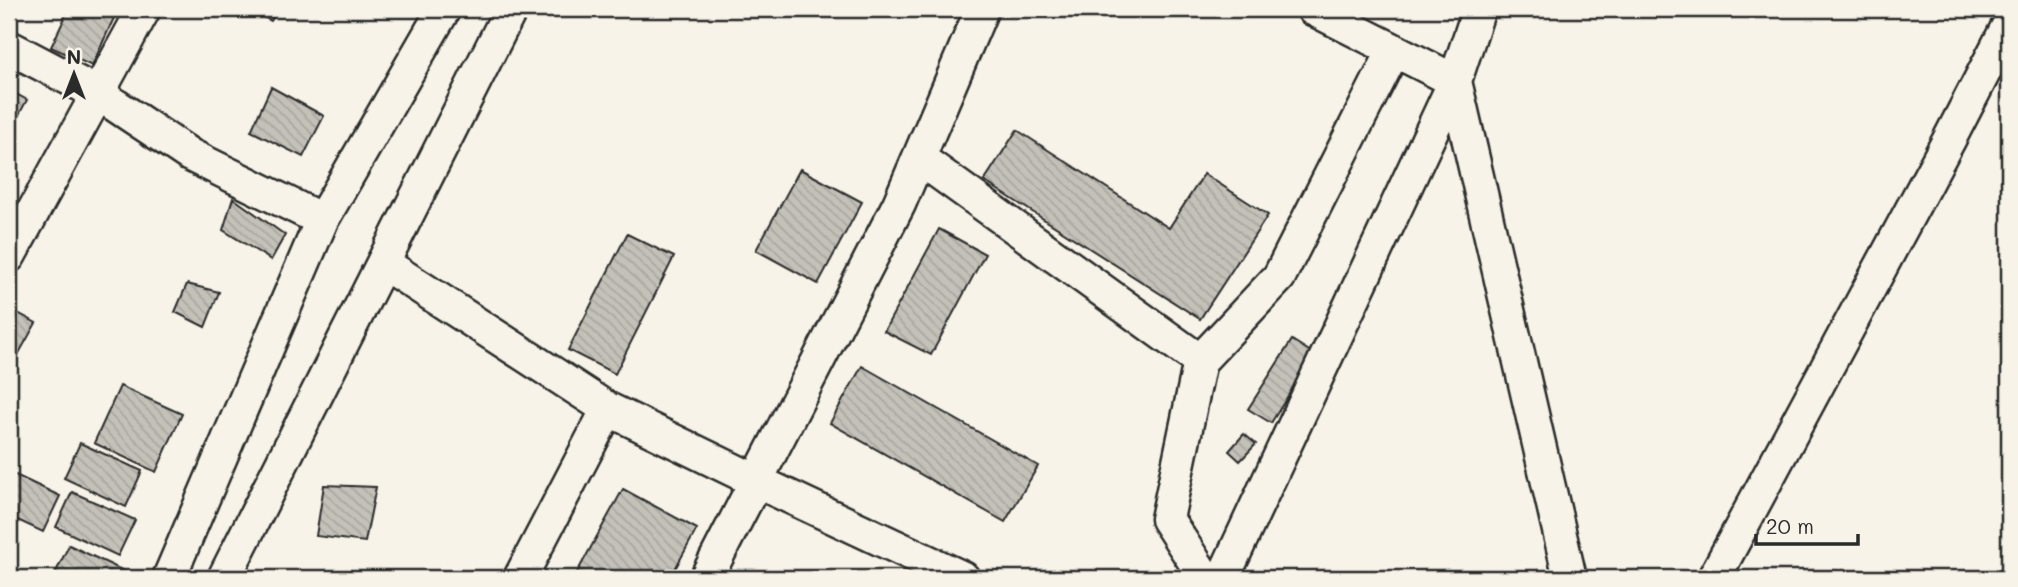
<svg xmlns="http://www.w3.org/2000/svg" width="2018" height="587" font-family="Mali,sans-serif">
  <style>
    .building { fill: url(#building-back-hatch); stroke: #2b2b2b; stroke-width: 2 }
    .lines { fill: none; stroke-linecap: round; stroke-linejoin: round }
    .minor-casing { stroke: #2b2b2b; stroke-width: 37 }
    .minor { stroke: #f7f3e8; stroke-width: 32 }
  </style>
  <defs>
    <pattern id="building-back-hatch" width="6" height="6" patternUnits="userSpaceOnUse" patternTransform="scale(1.75)"><rect width="6" height="6" fill="#c4c1b9"/><path d="M-1 5l2 2M0 0l6 6M5-1l2 2" fill="none" stroke="#a9a69f"/></pattern>
  </defs>
  <rect width="100%" height="100%" fill="#f7f3e8"/>
  <filter id="ink" filterUnits="userSpaceOnUse"><feTurbulence type="fractalNoise" baseFrequency=".0143" numOctaves="2"/><feDisplacementMap in="SourceGraphic" scale="14" xChannelSelector="R" yChannelSelector="G"/><feConvolveMatrix kernelMatrix="1 2 1 2 8 2 1 2 1" color-interpolation-filters="sRGB"/></filter>
  <g filter="url(#ink)">
    <path class="building" d="M69,9H118L92,66L51,47Z
      M248,9H278L271,21Z
      M271,87L324,116L303,157L251,131Z
      M9,90L27,100L9,133Z
      M1017,130L1169,228L1204,174L1268,215L1200,319L984,181Z
      M800,169L862,202L818,284L756,250Z
      M233,198L285,235L271,260L223,230Z
      M939,229L985,254L931,355L884,331Z
      M627,234L674,257L615,374L568,350Z
      M187,284L219,292L205,327L175,312Z
      M9,308L36,323L9,371Z
      M1292,340L1314,354L1271,423L1248,409Z
      M862,366L1038,466L1005,522L830,423Z
      M120,386L182,414L156,472L94,443Z
      M1244,434L1256,444L1240,461L1229,451Z
      M80,443L142,471L126,507L64,478Z
      M9,472L60,496L43,532L9,516Z
      M324,485L376,487L365,542L316,536Z
      M623,489L697,529L670,578H574Z
      M72,492L135,520L118,556L56,527Z
      M69,545L128,573L125,578H53Z"/>
    <g class="lines">
      <defs>
        <path id="minor" d="M1313,9L1455,81
          M9,47L97,93L190,155L322,220
          M1455,81L1570,578
          M919,158L1200,361
          M9,256L144,9
          M383,263L608,409L756,481L963,578
          M169,578L322,220L444,9
          M224,578L511,9
          M520,578L608,409
          M706,578L899,204L982,9
          M1205,578L1167,519L1200,361L1279,277L1394,50
          M1223,578L1455,81L1479,9
          M1714,578L1950,138L2009,24"/>
      </defs>
      <use href="#minor" class="minor-casing"/>
      <use href="#minor" class="minor"/>
    </g>
  </g>
  <rect width="2018" height="587" fill="none" stroke="#f7f3e8" stroke-width="35"/>
  <rect x="18" y="18" width="1983" height="552" fill="none" stroke="#2b2b2b" stroke-width="2.5" filter="url(#ink)"/>
  <g transform="translate(74 74)" stroke="#f7f3e8" stroke-width="5" paint-order="stroke">
  <path d="M0-5L12 26L0 18L-12 26Z" fill="#2b2b2b"/>
  <text y="-10" font-size="19" font-weight="bold" text-anchor="middle" fill="#2b2b2b">N</text>
  </g>
  <path d="M1756 534v10h102v-10" fill="none" stroke="#2b2b2b" stroke-width="3.5"/>
  <text x="1766" y="534" font-size="21" fill="#2b2b2b" stroke="#f7f3e8" stroke-width="5" paint-order="stroke">20 m</text>
</svg>
